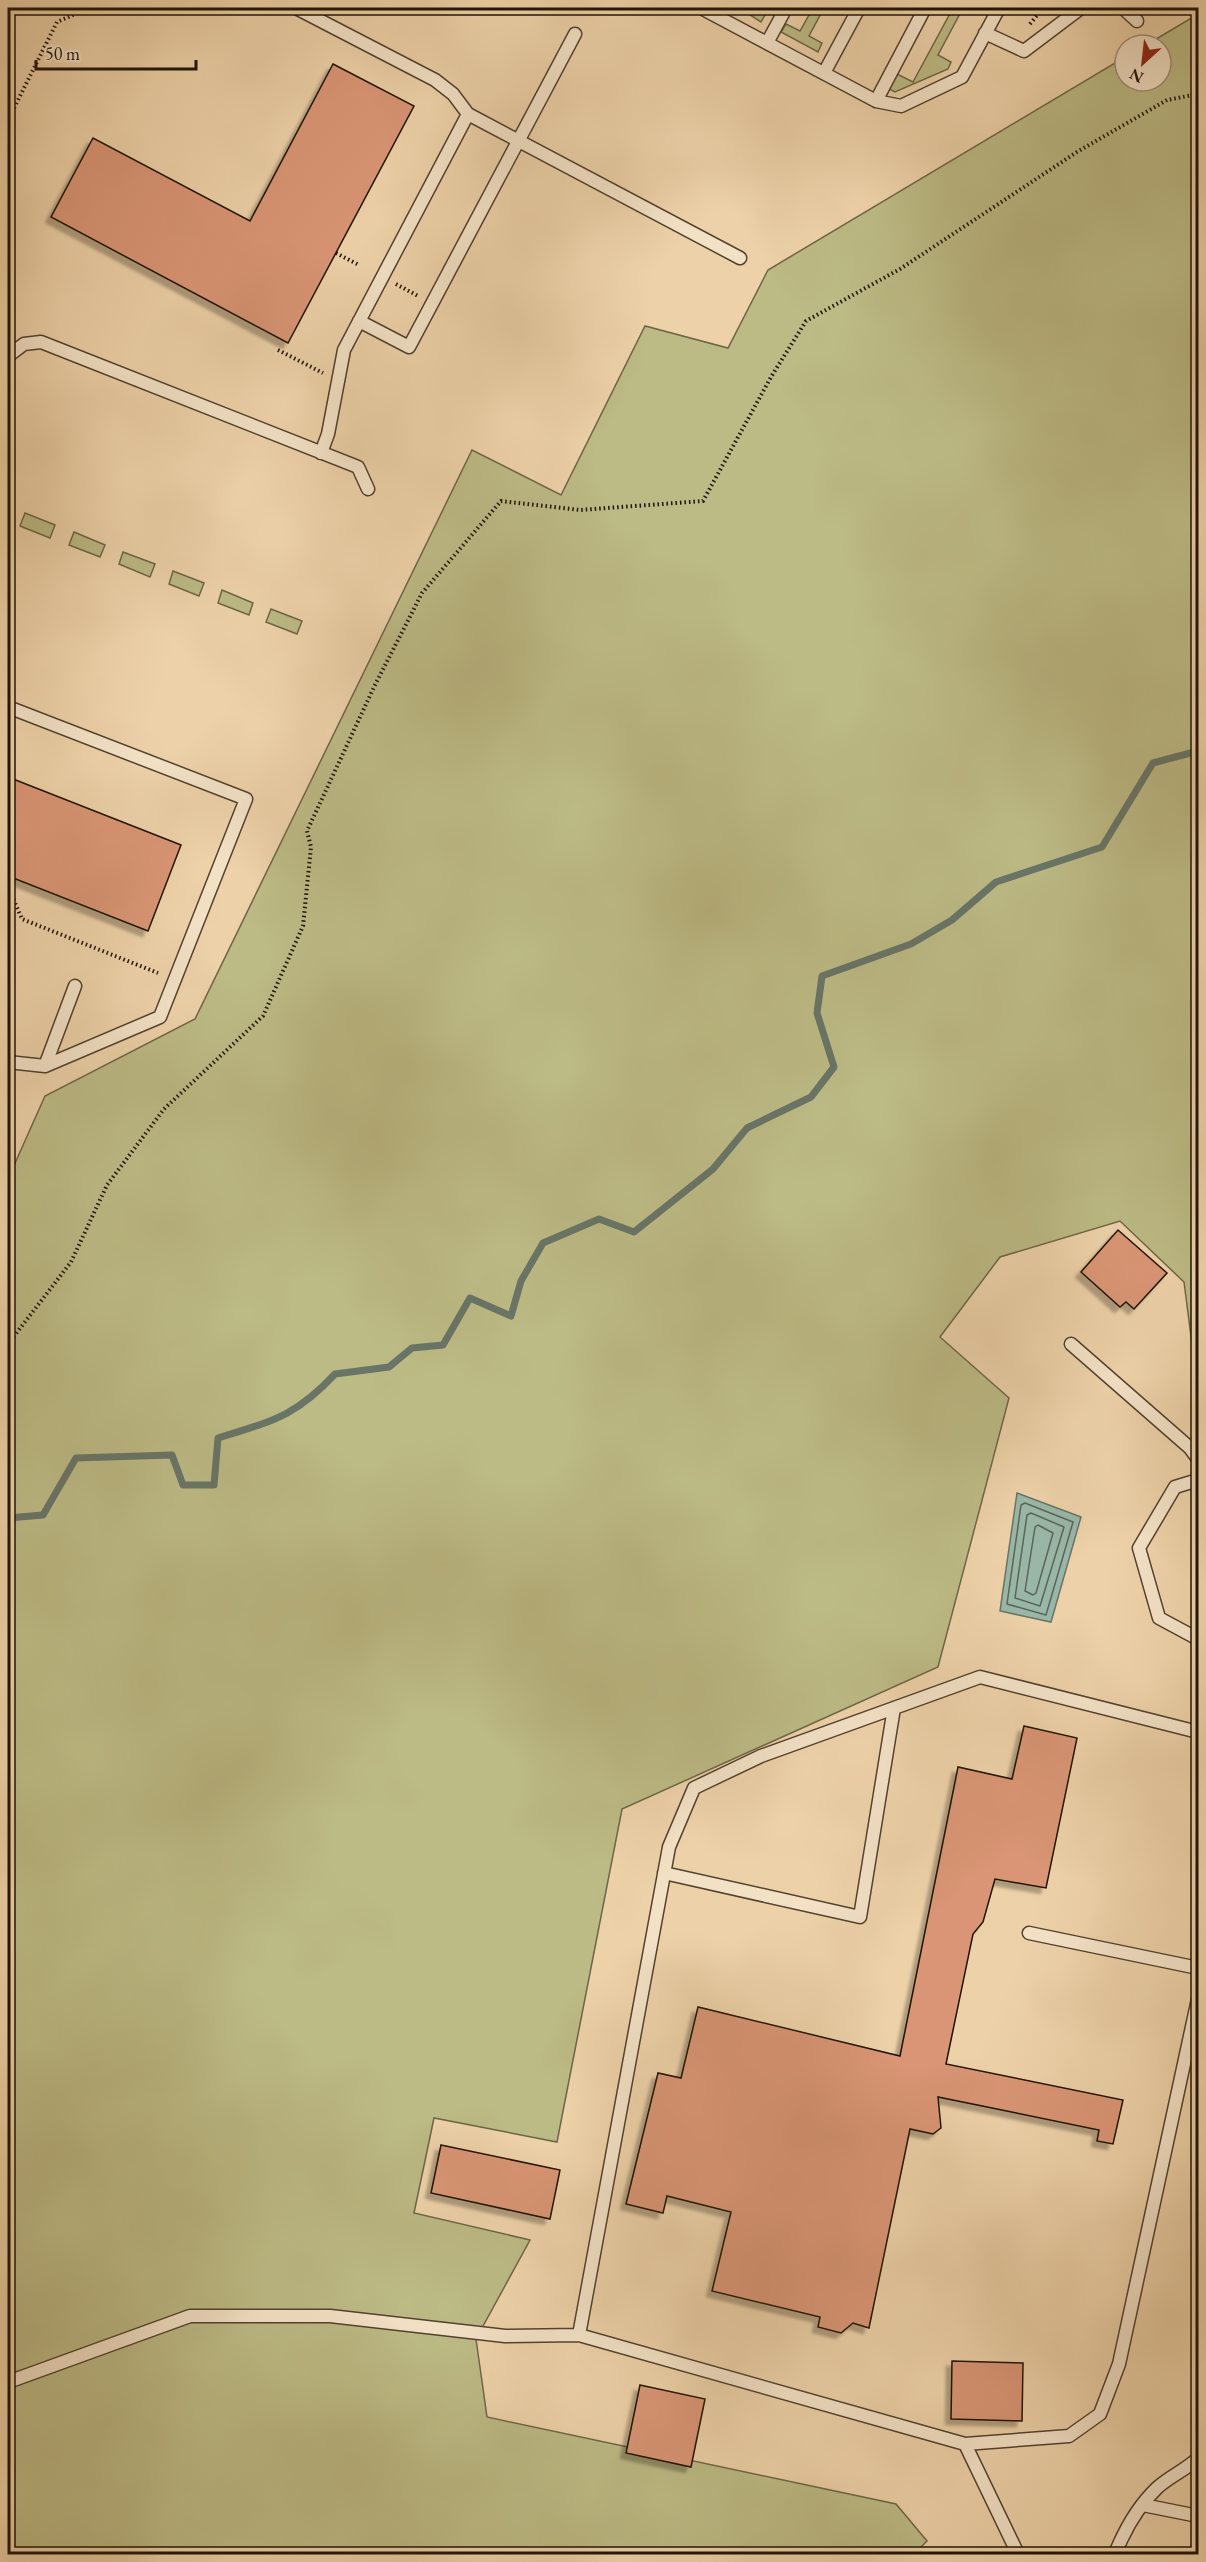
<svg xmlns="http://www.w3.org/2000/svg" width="1206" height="2562" font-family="'EB Garamond',serif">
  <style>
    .green { fill: #bcba85; stroke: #6e6646; stroke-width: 1.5 }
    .water { fill: #99b7a8; stroke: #687567; stroke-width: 1.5 }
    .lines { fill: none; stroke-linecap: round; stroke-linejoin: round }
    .shore { stroke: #5c6557; stroke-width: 1.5 }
    .stream { stroke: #687567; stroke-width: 7 }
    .building { fill: #d99575; stroke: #1f1306; stroke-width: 1.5; filter: url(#shadow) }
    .lane-casing { stroke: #52422e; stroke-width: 15 }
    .path { stroke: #1f1306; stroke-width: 4; stroke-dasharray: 1.5 3; stroke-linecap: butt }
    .lane { stroke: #f3e1c6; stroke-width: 12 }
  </style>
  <defs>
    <filter id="shadow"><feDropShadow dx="-5.5" dy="5.5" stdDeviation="1.5" flood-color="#0004"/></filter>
  </defs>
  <rect width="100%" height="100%" fill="#edd1a8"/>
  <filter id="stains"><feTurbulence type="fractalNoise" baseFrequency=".00333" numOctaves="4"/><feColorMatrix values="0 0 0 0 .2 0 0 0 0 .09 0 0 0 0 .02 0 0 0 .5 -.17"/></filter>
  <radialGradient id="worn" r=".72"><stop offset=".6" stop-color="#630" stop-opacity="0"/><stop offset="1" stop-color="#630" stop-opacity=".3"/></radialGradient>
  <path class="green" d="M739,8H755L766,13L761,22Z
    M813,8H824L809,36L822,43L818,52L781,32L786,24L800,31Z
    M953,8H963L938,55L951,62L948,69L895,92L889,89L897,74L913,82Z
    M1198,14V1371L1195,1367L1184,1282L1120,1221L1000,1257L940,1337L1009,1398L938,1667L622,1809L557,2142L434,2118L414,2213L530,2240L476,2339L487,2417L896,2504L927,2541L914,2554H8V1179L45,1096L195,1019L472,450L561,495L645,326L728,348L768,270L1125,57V81H1161V45H1146Z
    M25,513L55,525L50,538L20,526Z
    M74,532L105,545L100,557L69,545Z
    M123,552L155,564L150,577L119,564Z
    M173,571L204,583L199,596L169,584Z
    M222,590L253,603L249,615L218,603Z
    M271,609L302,621L297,634L266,622Z"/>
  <path class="water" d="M1017,1493L1081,1517L1051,1622L1000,1611Z"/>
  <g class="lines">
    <path class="shore" d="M1025,1503L1073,1522L1046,1615L1007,1604L1021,1505Z
      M1031,1513L1064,1527L1040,1606L1015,1598L1027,1515Z
      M1038,1525L1053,1533L1036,1593L1033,1595L1025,1591L1035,1527Z"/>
    <path class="stream" d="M8,1518L43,1515L76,1458L172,1455L183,1485H214L218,1438C272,1421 295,1417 335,1374L389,1367L412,1348L443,1345L470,1298L511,1316L521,1281L543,1243L599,1219L634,1232L713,1169L747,1128L811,1097L834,1067L817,1013L822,976L911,944L952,920L996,882L1102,847L1153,763L1198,751"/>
  </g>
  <path class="building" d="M333,64L414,106L288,343L51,217L93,138L250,221Z
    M8,777L181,845L148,931L8,876Z
    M1118,1230L1167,1273L1134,1309L1126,1302L1120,1307L1081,1272Z
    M1024,1726L1077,1738L1046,1888L995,1879L983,1922L973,1934L946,2064L1123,2100L1113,2144L1097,2141L1099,2130L938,2097L941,2128L933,2134L910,2129L869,2328L853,2323L841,2333L818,2327L820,2317L712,2291L731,2212L667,2196L663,2213L626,2204L658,2073L681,2078L698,2007L900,2056L958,1767L1012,1779Z
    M441,2145L560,2170L550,2219L431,2193Z
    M952,2361L1023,2363L1022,2421L951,2419Z
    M640,2385L705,2399L691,2467L626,2453Z"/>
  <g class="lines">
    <defs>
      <path id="lane" d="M296,8L435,80L453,94L468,114L344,350L328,434L321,453
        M701,8L876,101L901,106L962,77L999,8
        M1123,8L1137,21
        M985,33L1024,51L1081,8
        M767,43L786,8
        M824,73L859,8
        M876,101L925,8
        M468,114L740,258
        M359,321L409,347L575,34
        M8,356L24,344L41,342L358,467L368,489
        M8,707L246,799L160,1017L45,1066L8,1062
        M45,1066L75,986
        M1071,1344L1190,1448L1198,1459
        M1198,1480L1175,1487L1139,1548L1159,1618L1198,1639
        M1198,1732L980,1677L761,1756L694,1788L669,1847L579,2335L965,2444L1069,2436L1100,2414L1119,2364L1198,1999
        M664,1873L860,1917L894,1708
        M1029,1933L1198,1968
        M8,2382L190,2316H330L505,2336L579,2335
        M965,2444L1018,2554
        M1143,2505L1198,2516
        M1115,2554C1125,2529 1137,2507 1157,2488C1170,2476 1186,2470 1198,2458"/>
    </defs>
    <use href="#lane" class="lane-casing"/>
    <path class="path" d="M1030,24L1043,8
      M8,120L57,22L89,8
      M336,253L359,265
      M396,284L418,296
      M278,350L323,373
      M8,887L22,919L158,973
      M8,1344L71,1262L107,1185L164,1109L263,1016L303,926L311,847L307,831L374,687L422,593L501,501L580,510L703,501L771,377L806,321L900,269L1077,152L1167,100L1198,94"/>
    <use href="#lane" class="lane"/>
  </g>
  <rect width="1206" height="2562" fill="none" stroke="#edd1a8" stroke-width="30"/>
  <rect x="9" y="9" width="1188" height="2544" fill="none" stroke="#1f1306" stroke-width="3"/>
  <rect x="15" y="15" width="1176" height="2532" fill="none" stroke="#1f1306" stroke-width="1.5"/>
  <g transform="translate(1143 63) rotate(207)"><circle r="28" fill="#f3e1c6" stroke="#9e8f79" stroke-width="1.5"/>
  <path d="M0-4.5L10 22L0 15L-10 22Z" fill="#8f2418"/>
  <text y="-9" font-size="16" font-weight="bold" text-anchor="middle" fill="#1f1306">N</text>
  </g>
  <path d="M36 60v9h160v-9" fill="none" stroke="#1f1306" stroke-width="3"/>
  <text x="45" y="60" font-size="18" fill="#1f1306" stroke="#f3e1c6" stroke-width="4.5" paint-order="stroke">50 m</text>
  <rect width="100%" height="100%" filter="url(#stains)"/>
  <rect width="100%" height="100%" fill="url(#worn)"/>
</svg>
